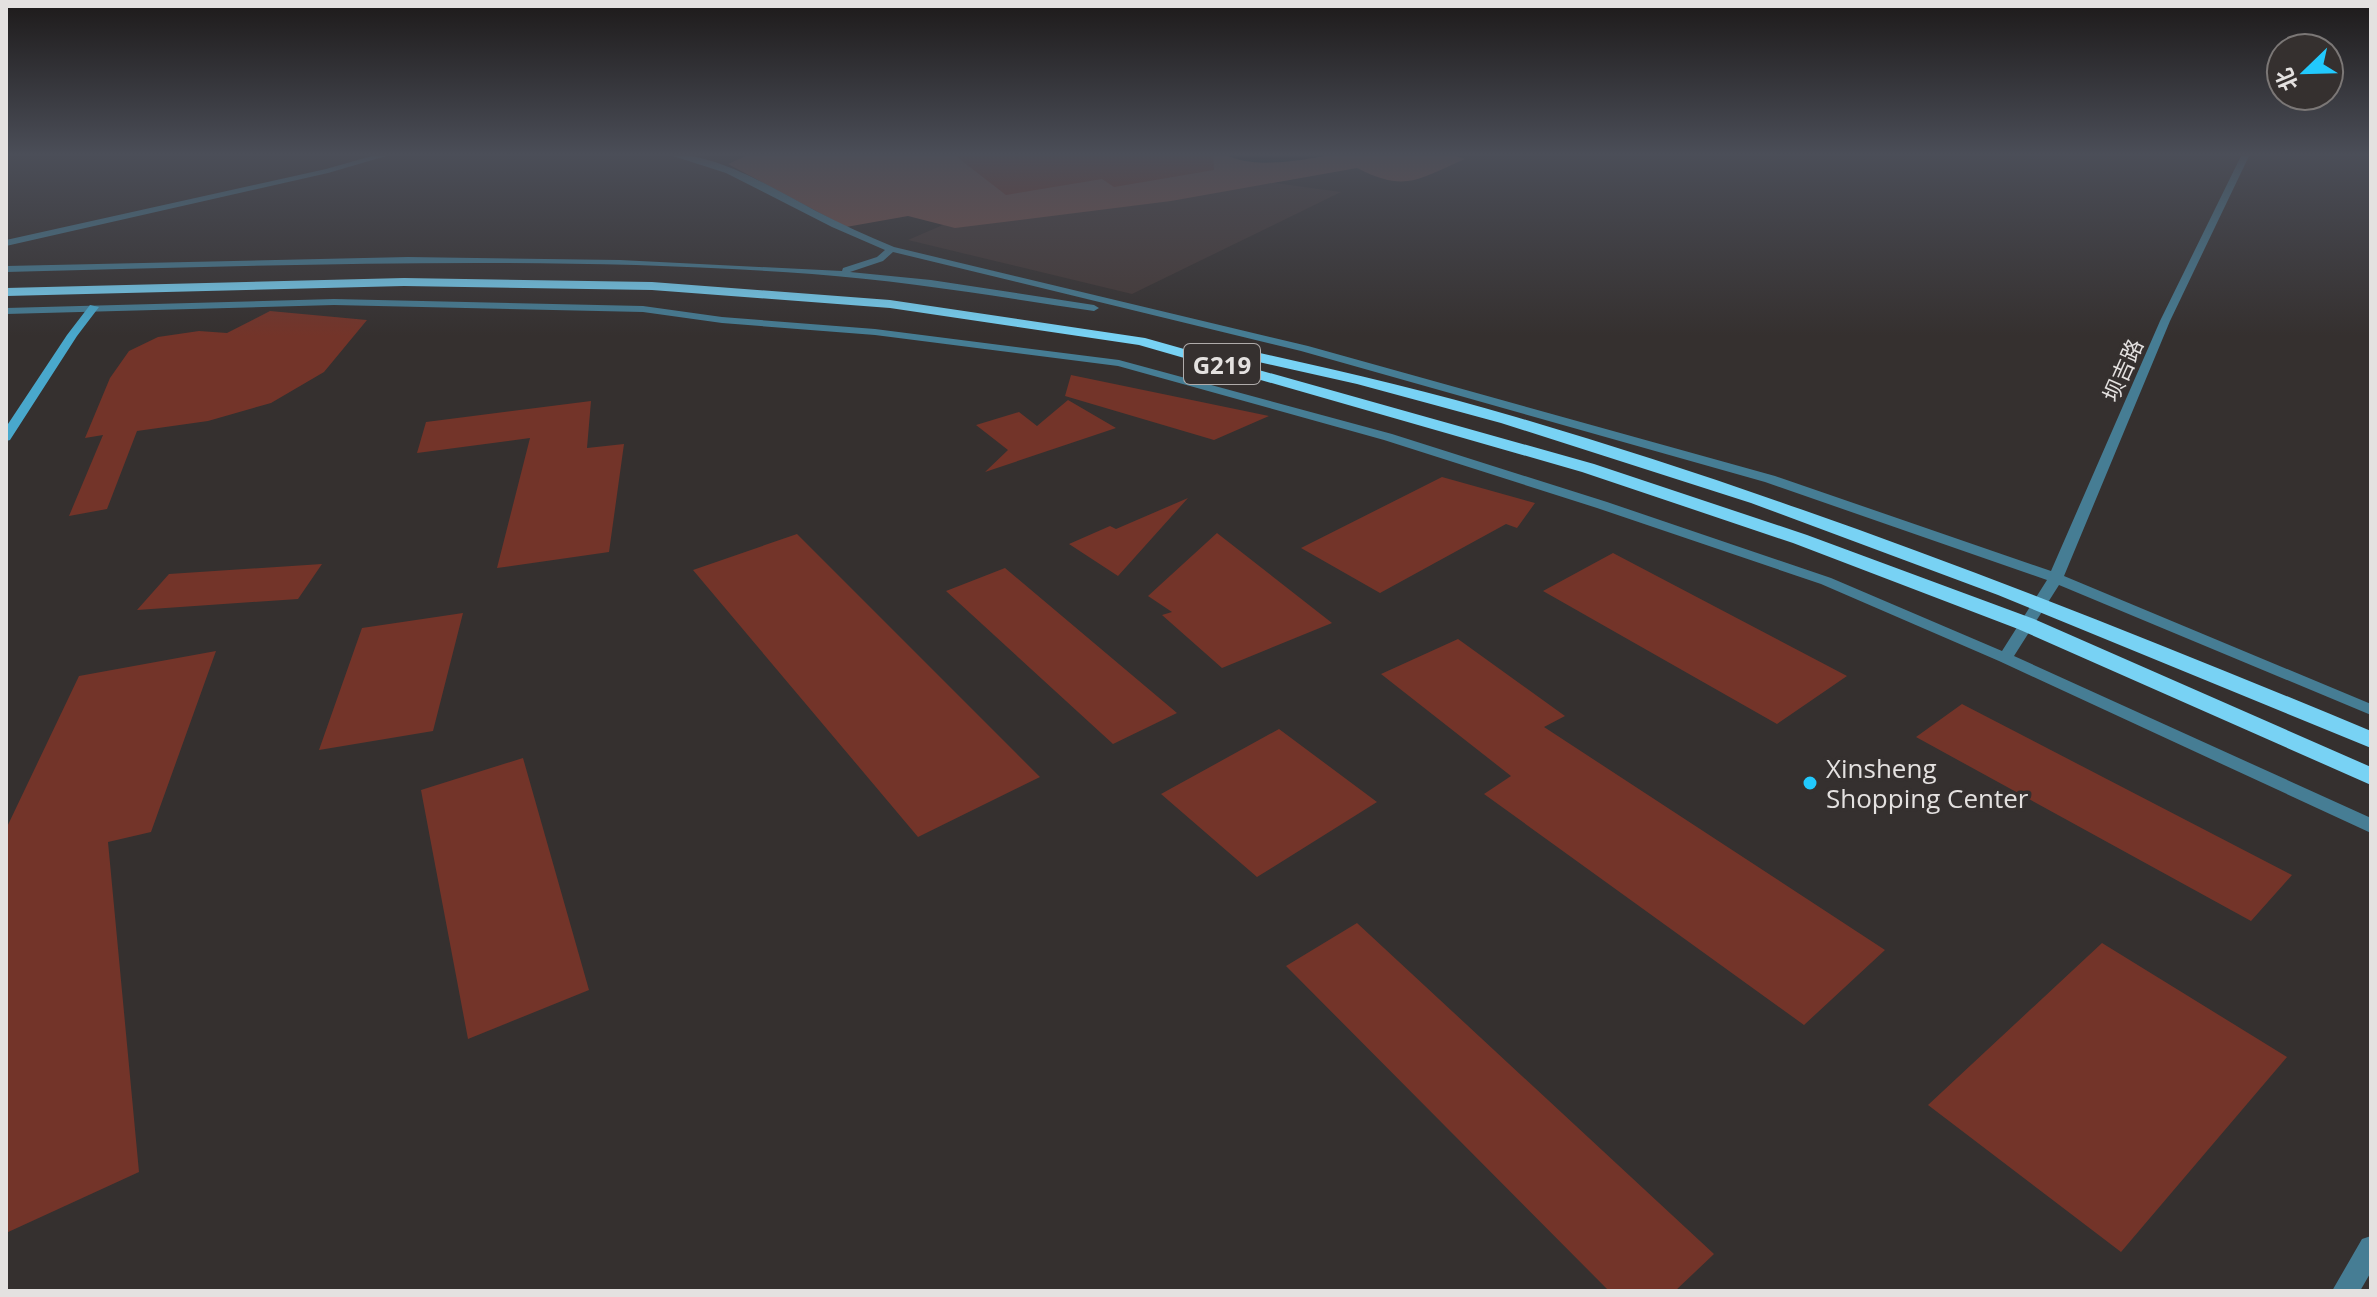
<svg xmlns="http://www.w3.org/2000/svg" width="2377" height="1297" font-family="'Open Sans','Noto Sans SC',sans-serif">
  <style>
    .built { fill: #443836 }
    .green { fill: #774f48 }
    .water { fill: #011821 }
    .building { fill: #733429 }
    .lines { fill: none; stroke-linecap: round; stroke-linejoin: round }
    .minor { fill: #467d94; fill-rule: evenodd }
    .tertiary { fill: #467d94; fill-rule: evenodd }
    .secondary { fill: #49a8cc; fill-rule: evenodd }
    .trunk { fill: #78d2f4; fill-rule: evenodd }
    .poi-dot { fill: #22c9fd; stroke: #35302f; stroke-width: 3 }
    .labels { text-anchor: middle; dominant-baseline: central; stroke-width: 7; stroke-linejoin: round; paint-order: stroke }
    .far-street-label { font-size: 22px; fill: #e4e1e0; stroke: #35302f }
    .shield { fill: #35302f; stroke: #b0acab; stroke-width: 2 }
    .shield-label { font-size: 24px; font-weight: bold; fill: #e4e1e0 }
    .poi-label { font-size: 26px; fill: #e4e1e0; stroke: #35302f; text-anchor: start }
  </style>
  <rect width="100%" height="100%" fill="#35302f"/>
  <path class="built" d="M1275,183L1341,192L1132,294L908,240L952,221Z"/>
  <path class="green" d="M750,154H1449L1465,159C1418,179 1406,193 1357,168L1171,201L955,228L908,216L846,227L728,164Z"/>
  <path class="water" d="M1225,154H1334C1305,160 1251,170 1225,154Z"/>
  <path class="building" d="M953,154H1213L1214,170L1114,187L1102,179L1006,195Z
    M270,311L367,320L324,372L271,403L208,421L137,431L107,509L69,516L103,435L85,438L110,378L129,351L158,337L199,331L227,333Z
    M1071,375L1269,416L1214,440L1065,396Z
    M1068,400L1116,428L985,472L1008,450L976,425L1019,412L1037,426Z
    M591,401L587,448L624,444L609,552L497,568L530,438L417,453L426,422Z
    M1442,477L1535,503L1517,528L1506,524L1380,593L1301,548Z
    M1188,498L1118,576L1069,544L1110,526L1116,529Z
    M1217,533L1332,623L1222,668L1162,615L1172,612L1148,596Z
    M797,534L1040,777L918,837L693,570Z
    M1613,553L1847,676L1777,724L1543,591Z
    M322,564L298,599L137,610L169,574Z
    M1005,568L1177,713L1113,744L946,591Z
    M463,613L433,731L319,750L362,628Z
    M1458,639L1565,716L1544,727L1885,950L1804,1025L1484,794L1511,776L1381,674Z
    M216,651L151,832L108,842L139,1172L6,1233V829L79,676Z
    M1962,704L2292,875L2251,921L1916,737Z
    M1279,729L1377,802L1257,877L1161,794Z
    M523,758L589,990L468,1039L421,790Z
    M1357,923L1714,1254L1675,1291H1609L1286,966Z
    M2102,943L2287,1057L2121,1252L1928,1105Z"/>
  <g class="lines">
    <path class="minor" d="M667,154C720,154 770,187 816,211C841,224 867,236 894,247L1308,346L1775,476L2051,571L2160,321L2242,154H2250L2170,321L2064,576L2371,704V715L2059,585L2014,656L2371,818V833L1999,661L1821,584L1597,508L1384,440L1118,366L875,335L722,323L643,312L334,305L6,314V308L334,299L643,306L722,317L875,329L1119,360L1392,434L1607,502L1831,578L2002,651L2047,580L1765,482L1301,351L893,252L883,261L850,272L931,280L1094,305L1099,308L1094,311C1000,297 906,281 812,274C544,254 274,266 6,272V266L408,257L620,260L842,271L843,268L877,257L885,250L832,227L726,173Z
      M2371,1236V1272L2360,1291H2332L2362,1239Z"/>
    <path class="tertiary" d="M379,154H393L328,173L6,246V240L326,169Z"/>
    <path class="secondary" d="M90,305L99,307L77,336L10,440L6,441V427L67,335Z"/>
    <path class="trunk" d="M404,278L652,282L890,300L1145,338L1594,464L1807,535L2034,619L2371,767V785L2018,629L1793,543L1582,472L1139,345L890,308L652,290L404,286L6,296V288Z
      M1219,344C1319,366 1418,388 1516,417C1808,503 2090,614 2371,731V748L1998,595L1751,503L1501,423L1357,384L1214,352V346Z"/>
  </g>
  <linearGradient id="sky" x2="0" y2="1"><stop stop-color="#1d1a1a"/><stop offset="0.46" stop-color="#4b4e58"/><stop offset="1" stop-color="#4b4e58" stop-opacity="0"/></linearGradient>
  <rect width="2377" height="336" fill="url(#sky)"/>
  <circle class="poi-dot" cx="1810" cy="783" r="8"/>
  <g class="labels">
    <g class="far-street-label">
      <text transform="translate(2122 370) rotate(-66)">坝吉路</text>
    </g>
    <rect class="shield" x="1184" y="344" width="76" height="40" rx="6"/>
    <g class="shield-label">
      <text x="1222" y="364">G219</text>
    </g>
    <g class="poi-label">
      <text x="1826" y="768">Xinsheng<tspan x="1826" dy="30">Shopping Center</tspan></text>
    </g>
  </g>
  <rect width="2377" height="1297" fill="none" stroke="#e4e1e0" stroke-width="16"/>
  <g transform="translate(2305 72) rotate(247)"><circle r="38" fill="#35302f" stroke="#7b7776" stroke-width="2"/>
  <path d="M0-6L14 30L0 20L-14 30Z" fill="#22c9fd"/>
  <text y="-12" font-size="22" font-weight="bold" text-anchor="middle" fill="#e4e1e0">北</text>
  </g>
</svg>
